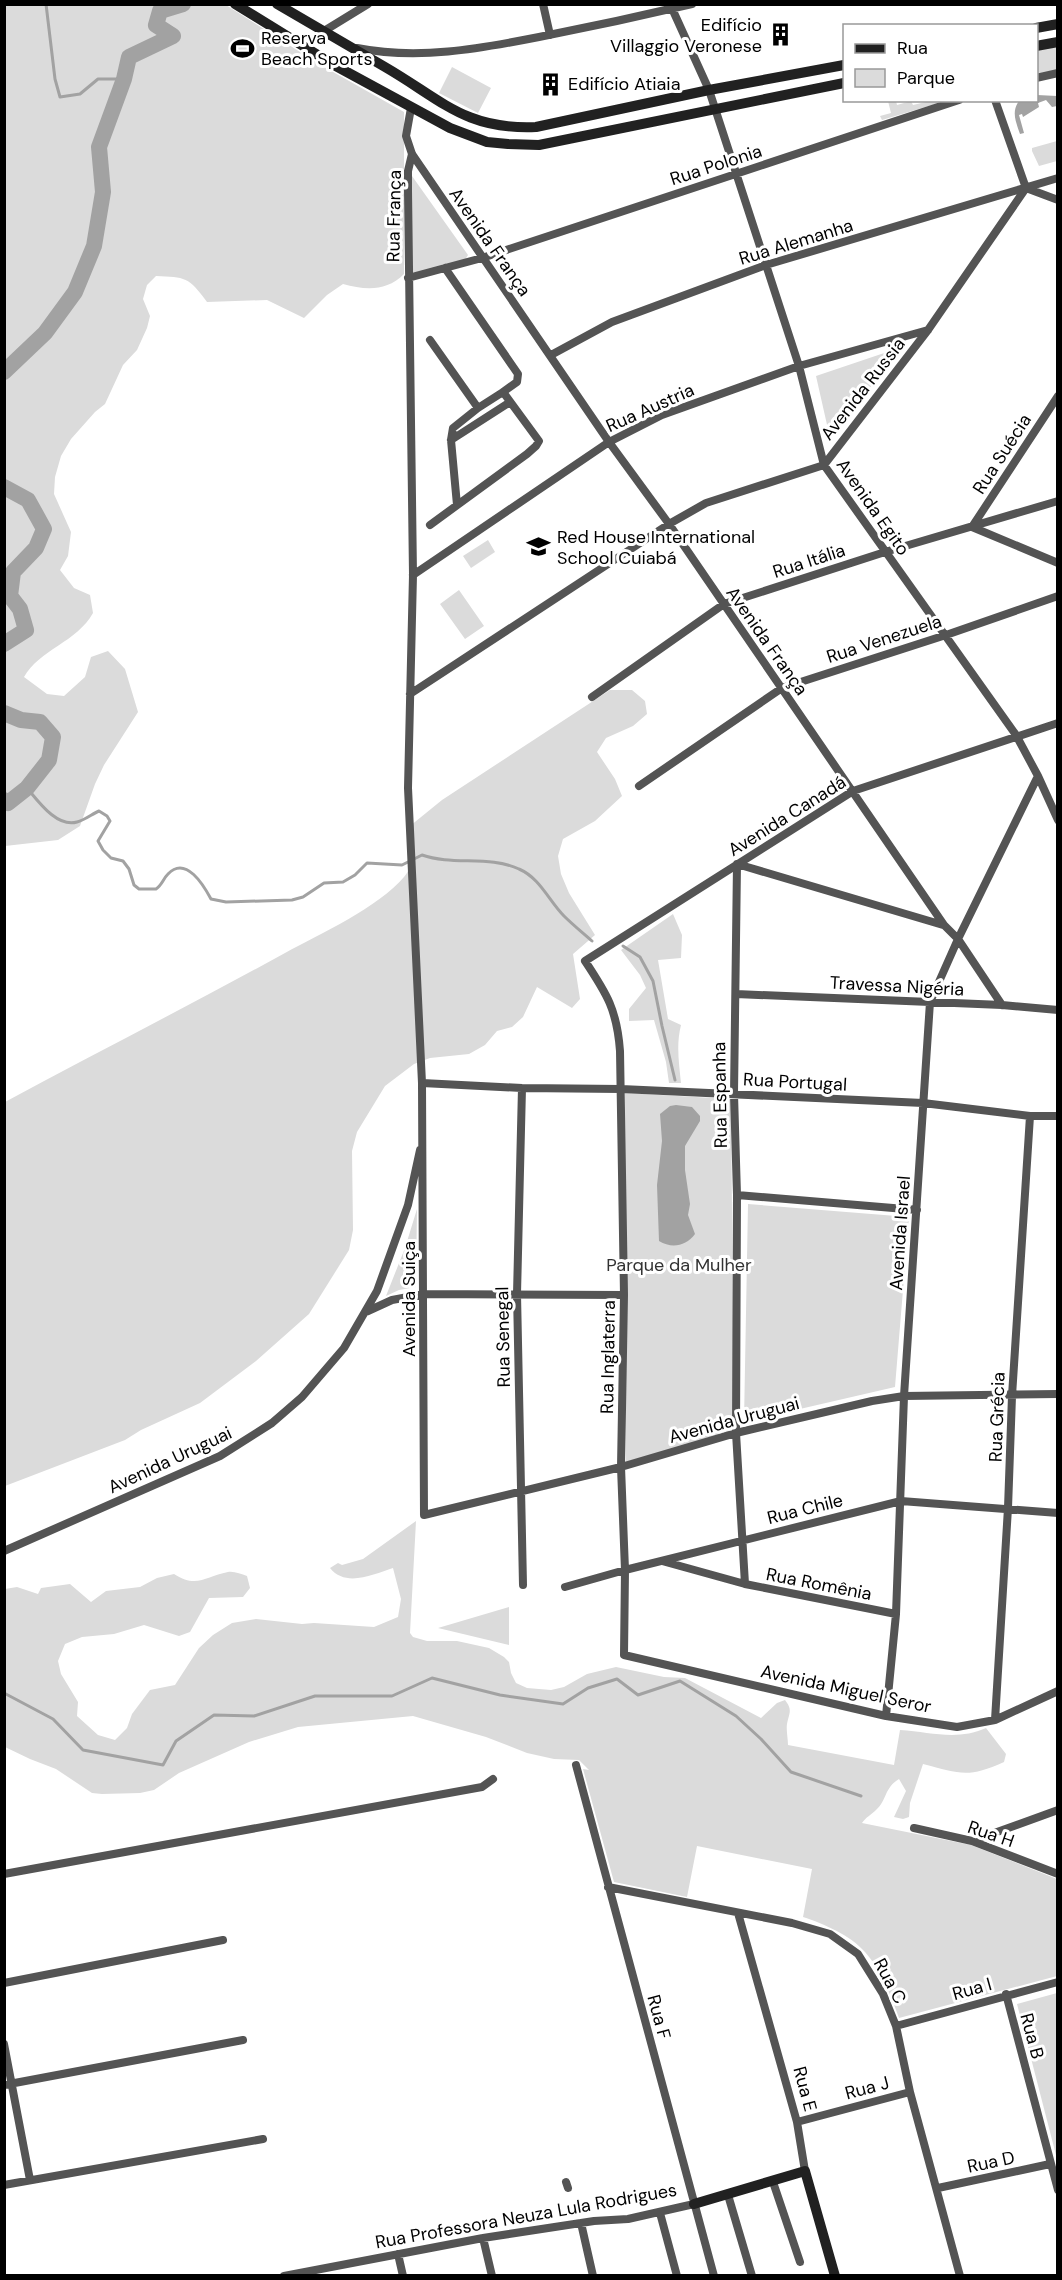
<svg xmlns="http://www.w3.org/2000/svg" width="1062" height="2280" font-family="'DM Sans',sans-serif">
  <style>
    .green { fill: #dbdbdb }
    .water { fill: #a2a2a2 }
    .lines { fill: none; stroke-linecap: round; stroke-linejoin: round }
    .stream { stroke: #a2a2a2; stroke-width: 3 }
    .river { stroke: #a2a2a2; stroke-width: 16 }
    .street { stroke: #545454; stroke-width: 8 }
    .secondary { stroke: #212121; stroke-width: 10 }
    .labels { text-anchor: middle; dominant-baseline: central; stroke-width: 6; stroke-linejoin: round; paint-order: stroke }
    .poi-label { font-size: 18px; fill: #000; stroke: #fff; text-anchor: start }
    .street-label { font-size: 18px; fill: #000; stroke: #fff }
    .park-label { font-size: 18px; fill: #323232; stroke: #fff }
  </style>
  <rect width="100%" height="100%" fill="#fff"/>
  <path class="green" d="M5,5H226L319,64L404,112V274C386,292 365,290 343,284L327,295L304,318L267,300L207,302C189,277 185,277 156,276L147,285L143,299L150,316L147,328L137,350L123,365L105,404L95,412L71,439L61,456L55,477L54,494L71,532L68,556L60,570L74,588L90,595L93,613C77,642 39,650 24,677L47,694L64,696L85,677L91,657L108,651L125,669L138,712L104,765L95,784L80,826L58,840L5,846Z
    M1057,46V70L1037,75L1036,50Z
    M452,67L491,88L478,113L439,93Z
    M888,101H896L897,105L911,101L913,105L930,101H942V102L882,120L880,116L891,113Z
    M1057,141V161L1039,166L1032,151V148Z
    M412,176L468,255L465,260L414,273L411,268L409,177Z
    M902,347L830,438L816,376Z
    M488,540L495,552L471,568L463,556Z
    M459,590L484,626L465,639L440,604Z
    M610,690H632L645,701L647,714L633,726L606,738L597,752L615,779L622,796L595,821L563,839L558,856L561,874L569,893L595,935L573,954L580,999L572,1008L537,987L523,1017L512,1027L497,1031L485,1045L469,1054L430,1058L414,1064L385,1086L357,1132L352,1151L353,1230L349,1250L309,1314L256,1361L200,1403L141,1430L125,1440L5,1486V1102C98,1052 192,1004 285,953C320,934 379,907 404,877C417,862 412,844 410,826L442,800Z
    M673,914L682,935L681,958L658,960L668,1019L681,1025C676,1045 679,1063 681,1083H669L666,1062L654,1020L629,1021V1009L646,988L640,975L621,950Z
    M625,1093L731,1099L734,1431L626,1462Z
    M748,1204L909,1217L895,1387L744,1422Z
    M417,1209L416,1287L399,1290L386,1296L405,1248Z
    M416,1521L410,1633L413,1637L427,1641H457L489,1648L504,1657L509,1662L511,1673L516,1683L527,1688L551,1690L564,1687L587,1674L616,1667L664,1677L685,1678L761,1718L777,1703L785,1700C793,1710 789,1713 787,1724C786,1729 788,1739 788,1745L894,1765L900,1730C931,1732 957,1741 986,1728L1006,1754L1004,1762C967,1779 959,1773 923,1764L910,1803L909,1817L903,1819L894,1817L906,1791L899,1779C884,1788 887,1800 876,1810C871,1815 866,1817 862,1823L971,1845L1057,1879V1976L899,2018C891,1996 881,1970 865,1952C850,1935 824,1924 803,1917L812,1869L697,1846L687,1897L614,1882L583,1769L589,1770L579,1760L554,1759L527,1753L486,1737L413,1716L298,1727L249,1742L179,1773L154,1790L140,1793L102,1794L92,1793L56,1769L30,1759L5,1747V1589L17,1587L38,1594L41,1588L70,1584L91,1602L106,1591L140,1587L157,1578L174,1574C197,1589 206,1576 228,1572C234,1571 241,1574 247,1576L250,1588L243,1597L209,1598L190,1632L179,1636L144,1625L114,1634L82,1637L65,1644L58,1661L61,1674L78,1702L77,1716L98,1735L115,1740L127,1728L132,1714L150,1690L175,1685L199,1648L213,1635L232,1623L256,1619L302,1624L314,1623L374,1627L398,1617L401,1599L393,1568C374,1574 346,1588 330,1568L338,1563L342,1565L363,1559Z
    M509,1607V1645L438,1628Z
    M1057,1993H1058L1057,2159L1017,2004Z"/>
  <path class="water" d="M1037,95L1057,96V106L1052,107L1046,100L1038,103L1039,107L1023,117L1022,114L1019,115L1024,133L1020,134C1016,122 1011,112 1019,101L1036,100Z
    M676,1105L692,1107L700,1116V1121L685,1146V1170L690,1204L688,1215L695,1234C686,1246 672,1249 659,1241L657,1185L662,1141L660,1114L670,1106Z"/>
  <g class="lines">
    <path class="stream" d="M46,4L55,79L60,97L80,94L98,79H124
      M27,788C38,801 57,828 77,822C85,820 92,814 99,811L107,816L110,821L98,841L103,850L111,858L123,861L129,869L134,885L139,889H156C162,885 163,879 168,874C186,855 204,886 211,899L226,902L292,900L303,897L324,883L343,882L355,875L367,863L402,865L422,855C453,866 489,855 519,869C540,878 549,901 564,916C573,925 583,933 592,941
      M623,946L640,957L653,981L662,1026L675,1080
      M4,1693L53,1719L83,1750L163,1765L176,1741L214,1715L254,1716L315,1696H392L432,1678L500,1695L563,1704L588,1688L617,1679L638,1695L680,1681L736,1716L761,1739L791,1772L861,1796"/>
    <path class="river" d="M4,372L45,333L75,292L94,246L103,192L99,147L124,79L129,57L173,36L156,25L160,11L183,4
      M4,487L28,500L44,529L36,548L13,572L10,596L20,609L26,630L4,644
      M4,713L21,720L40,722L53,737L49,760L27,788L8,803L4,800"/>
    <path class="street" d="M543,4L550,35
      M670,4L709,90L799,366L824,465L1016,735L1038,776L1058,820
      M324,31L368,4
      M357,48C418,60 478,49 539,37C590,27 641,16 692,4
      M1036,78L1058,73
      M411,108L406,136L412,154L609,442L669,524L944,925L958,939L1002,1005
      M412,154L408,171V191L413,575L408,788L422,1083L424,1515L621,1467L736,1433L872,1401L904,1396L1058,1394
      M1026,188L1058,200
      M408,278L482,258L959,100
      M430,340L478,408
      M551,355L612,322L766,265L1058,178
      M1058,396L972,527L1058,563
      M451,440L510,402
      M457,505L451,440L453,428L478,408L503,392
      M430,525L527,454L536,446L539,441L503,392L517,382L518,374L445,268
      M413,575L609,442L662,415L799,366L928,330
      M410,694L669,524L706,503L824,465L928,330L1026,188L995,100
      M592,697L724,604L885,552L1058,501
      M1058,723L853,791L585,961C607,994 617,1010 620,1051L624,1295L621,1467L625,1570L624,1655L886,1716L957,1727L995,1720L1058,1691
      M639,786L782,688L946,635L1058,596
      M737,864L734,1094L737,1195L736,1433L745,1584L896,1614
      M737,864L943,925
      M736,994L1002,1005L1058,1010
      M422,1083L522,1088L621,1089L923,1103L1030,1116H1058
      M522,1088L517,1294L523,1585
      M737,1195L917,1210
      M368,1311L392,1300L424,1294L624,1295
      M4,1551L220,1456L272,1423L302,1397L344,1348L377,1291L408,1205L420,1150
      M662,1561L745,1584
      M565,1587L625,1570L901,1501L1058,1513
      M886,1716L896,1614L904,1396L930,1002L958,939L1038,776
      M995,1720L1008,1508L1012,1396L1030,1116
      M576,1765L714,2276
      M914,1828L972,1841L1058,1874
      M972,1841L1058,1810
      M4,1874L482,1787L493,1779
      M608,1887L792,1923L830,1934L858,1954L883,1994L896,2026L910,2092L960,2276
      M738,1913L797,2122L805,2171
      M4,1983L223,1940
      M1006,1994L1058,2190
      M896,2026L1058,1982
      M4,2044L30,2180
      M4,2085L243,2040
      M797,2122L910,2092
      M566,2182L568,2188
      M773,2182L800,2262
      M4,2185L263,2139
      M938,2188L1050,2164
      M728,2195L752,2276
      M660,2213L677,2276
      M581,2223L593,2276
      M483,2238L492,2276
      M398,2254L403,2276
      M284,2276L483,2238L594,2221L628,2219L694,2204"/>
    <path class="secondary" d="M235,4L334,65L450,128L487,142L508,144L539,145L844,83
      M277,4C313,25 349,46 385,67C442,100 465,130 536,127L709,90L844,65
      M1036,28L1058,24
      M1036,46L1058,42
      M694,2204L805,2171L835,2276"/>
  </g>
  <defs>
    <symbol id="building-bare" viewBox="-9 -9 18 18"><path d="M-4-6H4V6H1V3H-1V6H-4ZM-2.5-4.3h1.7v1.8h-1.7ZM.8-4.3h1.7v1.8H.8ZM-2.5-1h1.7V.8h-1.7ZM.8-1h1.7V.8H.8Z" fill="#000" stroke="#fff" stroke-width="2.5" paint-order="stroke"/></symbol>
    <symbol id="stadium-bare" viewBox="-9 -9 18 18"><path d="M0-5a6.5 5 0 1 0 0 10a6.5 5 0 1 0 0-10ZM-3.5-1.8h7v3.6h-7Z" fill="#000" stroke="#fff" stroke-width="2.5" paint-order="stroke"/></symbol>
    <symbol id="school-bare" viewBox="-9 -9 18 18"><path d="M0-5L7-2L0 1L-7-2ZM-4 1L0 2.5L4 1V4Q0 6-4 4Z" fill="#000" stroke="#fff" stroke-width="2.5" paint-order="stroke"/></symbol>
  </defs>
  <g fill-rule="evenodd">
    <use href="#building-bare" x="764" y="18" width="33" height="33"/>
    <use href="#stadium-bare" x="226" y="32" width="33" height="33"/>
    <use href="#building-bare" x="534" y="68" width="33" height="33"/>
    <use href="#school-bare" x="522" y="530" width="33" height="33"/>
  </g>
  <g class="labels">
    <g class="poi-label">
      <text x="762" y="25" text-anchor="end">Edifício<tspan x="762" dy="21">Villaggio Veronese</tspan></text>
      <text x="261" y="38">Reserva<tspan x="261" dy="21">Beach Sports</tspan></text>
      <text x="568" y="84">Edifício Atiaia</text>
      <text x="557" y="537">Red House International<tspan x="557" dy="21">School Cuiabá</tspan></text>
    </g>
    <g class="street-label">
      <text transform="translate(716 165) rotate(-18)">Rua Polonia</text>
      <text transform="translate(394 216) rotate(-89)">Rua França</text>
      <text transform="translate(490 242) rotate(55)">Avenida França</text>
      <text transform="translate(796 242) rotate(-17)">Rua Alemanha</text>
      <text transform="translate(863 389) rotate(-52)">Avenida Russia</text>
      <text transform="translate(650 408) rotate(-24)">Rua Austria</text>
      <text transform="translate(1002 454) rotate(-57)">Rua Suécia</text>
      <text transform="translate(873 507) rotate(55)">Avenida Egito</text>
      <text transform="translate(809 561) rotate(-18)">Rua Itália</text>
      <text transform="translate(884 639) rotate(-18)">Rua Venezuela</text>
      <text transform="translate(767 641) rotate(55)">Avenida França</text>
      <text transform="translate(787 816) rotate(-32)">Avenida Canadá</text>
      <text transform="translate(897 986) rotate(3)">Travessa Nigéria</text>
      <text transform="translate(795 1082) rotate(3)">Rua Portugal</text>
      <text transform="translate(720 1095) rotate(-91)">Rua Espanha</text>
      <text transform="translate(900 1233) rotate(-86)">Avenida Israel</text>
      <text transform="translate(409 1299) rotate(-90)">Avenida Suiça</text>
      <text transform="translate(503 1337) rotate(-91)">Rua Senegal</text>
      <text transform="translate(608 1357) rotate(-89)">Rua Inglaterra</text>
      <text transform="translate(997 1417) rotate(-88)">Rua Grécia</text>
      <text transform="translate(734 1420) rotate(-15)">Avenida Uruguai</text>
      <text transform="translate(170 1460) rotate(-25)">Avenida Uruguai</text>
      <text transform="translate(805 1509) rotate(-14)">Rua Chile</text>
      <text transform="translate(819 1584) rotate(11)">Rua Romênia</text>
      <text transform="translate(846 1689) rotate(12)">Avenida Miguel Seror</text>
      <text transform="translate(991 1834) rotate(19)">Rua H</text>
      <text transform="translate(890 1981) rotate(62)">Rua C</text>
      <text transform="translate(972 1989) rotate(-16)">Rua I</text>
      <text transform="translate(659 2017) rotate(75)">Rua F</text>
      <text transform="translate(1032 2036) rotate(75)">Rua B</text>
      <text transform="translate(867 2088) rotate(-15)">Rua J</text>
      <text transform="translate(805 2089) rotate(75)">Rua E</text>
      <text transform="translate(991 2162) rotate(-12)">Rua D</text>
      <text transform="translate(526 2216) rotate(-10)">Rua Professora Neuza Lula Rodrigues</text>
    </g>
    <g class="park-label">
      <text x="679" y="1265">Parque da Mulher</text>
    </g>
  </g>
  <rect width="1062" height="2280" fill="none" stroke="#000000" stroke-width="12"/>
  <rect x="843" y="24" width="195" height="78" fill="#ffffff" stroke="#999999" stroke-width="1.5"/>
  <rect x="855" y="44" width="30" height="9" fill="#212121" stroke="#999999" stroke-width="1.5"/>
  <text x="897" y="54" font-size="18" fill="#000000">Rua</text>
  <rect x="855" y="69" width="30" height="18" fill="#dbdbdb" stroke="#999999" stroke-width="1.5"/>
  <text x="897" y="84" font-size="18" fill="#000000">Parque</text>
</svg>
